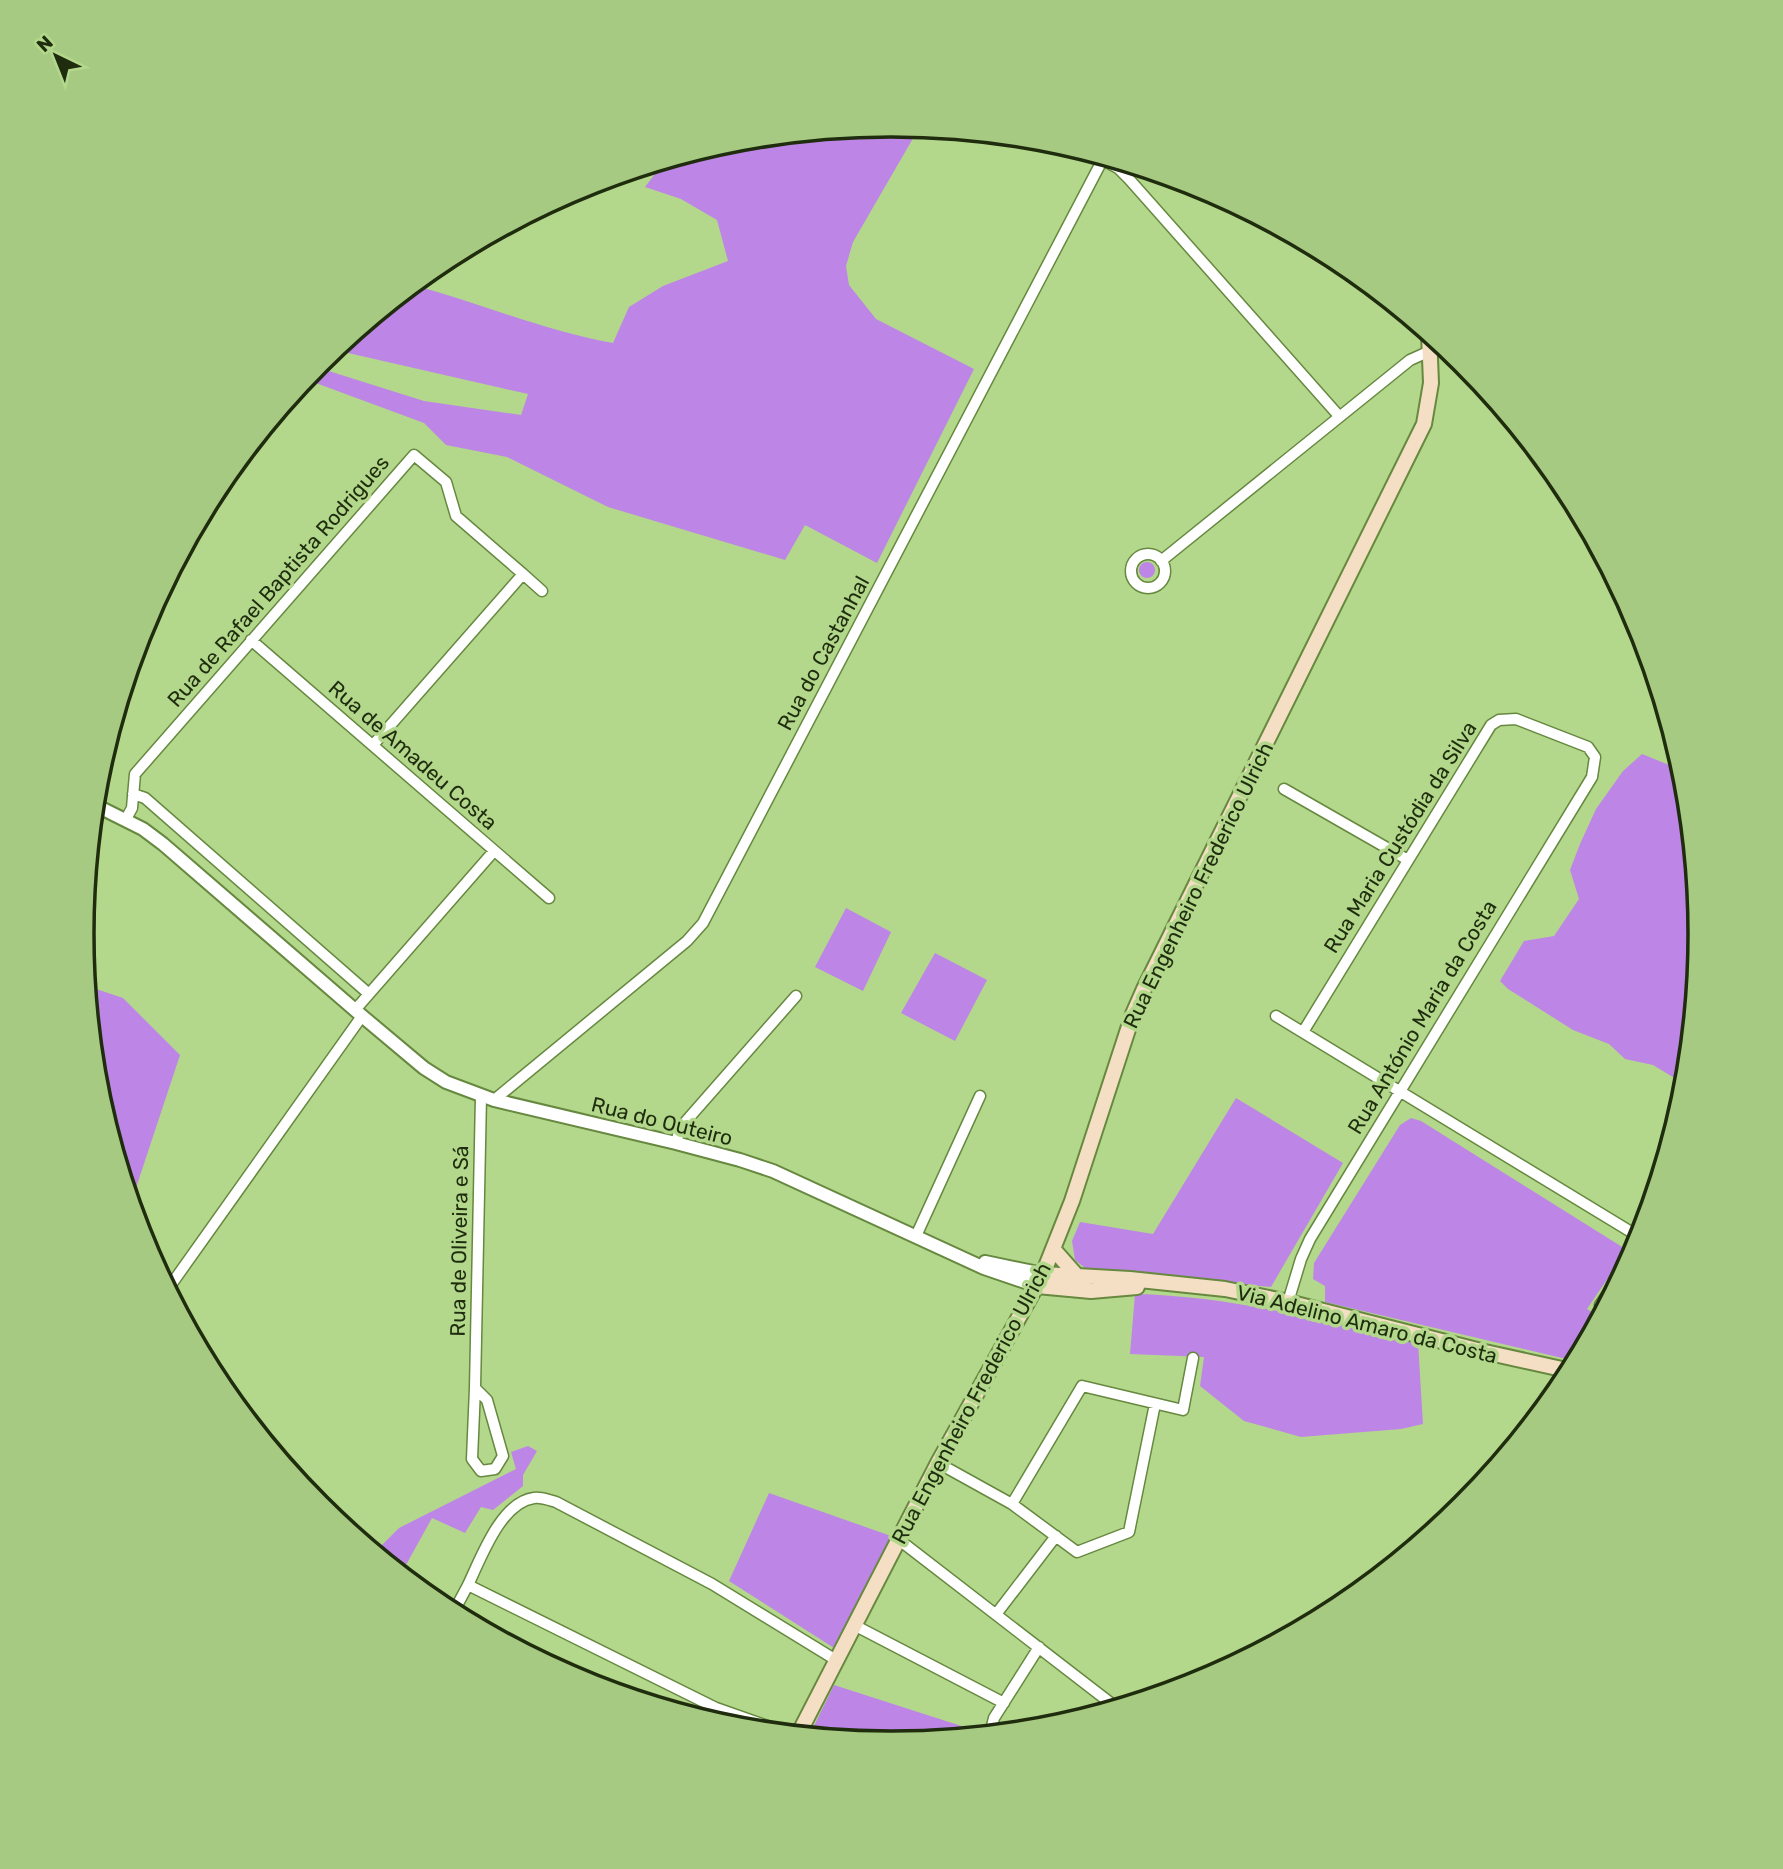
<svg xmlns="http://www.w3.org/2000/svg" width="1783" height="1869" font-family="Rubik,sans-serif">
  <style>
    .green { fill: #bd85e6 }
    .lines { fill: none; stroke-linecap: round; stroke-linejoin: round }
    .minor-casing { stroke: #66883f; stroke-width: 13 }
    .tertiary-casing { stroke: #66883f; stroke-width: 16 }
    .secondary-casing { stroke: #66883f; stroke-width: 18 }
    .minor { stroke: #fff; stroke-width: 10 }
    .tertiary { stroke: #fff; stroke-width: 12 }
    .secondary { stroke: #f4dfc4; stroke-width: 14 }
    .labels { text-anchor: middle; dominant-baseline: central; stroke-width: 7; stroke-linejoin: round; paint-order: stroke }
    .street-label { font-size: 21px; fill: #1f2d0e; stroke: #b3d88c }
    .rim { fill: none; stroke: #1f2d0e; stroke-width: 3.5 }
  </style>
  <rect width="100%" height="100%" fill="#b3d88c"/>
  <path class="green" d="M892,125L919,128L853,242L846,266L849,285L876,319L974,369L877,563L805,525L785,560L608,507L507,457L446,445L424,423L305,379L316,367L424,401L521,415L528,394L335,350L413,285C480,303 545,331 613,343L629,307L663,286L728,261L717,220L681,199L645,187L664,162L734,141Z
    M1139 570a8 8 0 1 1 16 0a8 8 0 1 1-16 0Z
    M1642,754L1684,771L1685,777L1701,935L1686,1085L1653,1065L1625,1059L1609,1044L1573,1030L1508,989L1500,981L1524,941L1554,936L1579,899L1570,870L1580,844L1596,809L1623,771Z
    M846,908L891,932L863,991L815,967Z
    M935,953L987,980L955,1041L901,1013Z
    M87,986L123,998L180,1055L131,1203L98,1092Z
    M1236,1098L1343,1163L1271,1287L1089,1271L1075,1260L1072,1241L1080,1222L1153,1234Z
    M1411,1118L1421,1121L1627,1250L1587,1309L1600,1317L1578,1358H1562L1325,1302V1286L1313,1279L1314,1263L1400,1125Z
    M1135,1294C1232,1296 1324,1321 1418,1343L1423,1424L1401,1429L1301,1437L1244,1421L1200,1386L1204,1357L1130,1354Z
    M528,1446L537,1451L523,1475V1486L493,1510L481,1507L465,1533L432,1518L401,1574L375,1552L399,1528L516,1469L511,1452Z
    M769,1493L891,1536L834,1648L729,1581Z
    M834,1685L980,1732V1735L891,1744L809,1736Z"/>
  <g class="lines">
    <defs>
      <path id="minor" d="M1103,160L1118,168L1129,179L1339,416
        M1131 571a17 17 0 1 1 34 0a17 17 0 1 1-34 0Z
        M1161,561L1410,360L1430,351
        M251,640L549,898
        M373,745L523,574L542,591
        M1284,789L1408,860
        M133,794L145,798L369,994
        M126,819L132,808L135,774L414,455L446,482L456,516L523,574
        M355,1010L494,851
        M1276,1016L1641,1238
        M494,1100L687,941L703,923L1104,157
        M676,1143L680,1128L796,996
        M916,1236L980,1096
        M168,1289L362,1016
        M1288,1302L1301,1259L1310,1239L1592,777L1595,757L1588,747L1516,719L1499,720L1491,725L1303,1032
        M1600,1305L1633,1257
        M475,1388L481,1096
        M475,1388L487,1400L503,1456L495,1469L481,1471L472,1459Z
        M938,1463L1012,1504L1077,1552L1129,1532L1155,1404
        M1012,1504L1082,1386L1183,1410L1193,1358
        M898,1539L1117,1708
        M453,1613L468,1585
        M997,1613L1056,1536
        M854,1625L1004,1703
        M710,1721L716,1708
        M790,1734L716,1708L468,1585C481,1558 501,1502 534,1498C541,1497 549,1500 556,1502L712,1584L836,1660
        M990,1734L994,1718L1039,1647"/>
      <path id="tertiary" d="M95,805L143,829L163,844L362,1016L424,1068L446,1082L494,1100L676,1143L740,1160L773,1171L984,1268L1037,1286
        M985,1262L1043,1274"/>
      <path id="secondary" d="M1054,1250L1077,1276
        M1043,1274L1130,1279L1225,1289L1288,1302L1485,1352L1571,1371
        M1037,1286L1091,1291L1137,1287
        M798,1735L938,1463L1043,1274L1072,1201L1133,1014L1144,989L1424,424L1431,383L1429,334"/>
    </defs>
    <use href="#minor" class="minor-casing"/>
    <use href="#tertiary" class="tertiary-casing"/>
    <use href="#secondary" class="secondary-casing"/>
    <use href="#minor" class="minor"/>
    <use href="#tertiary" class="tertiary"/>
    <use href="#secondary" class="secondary"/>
  </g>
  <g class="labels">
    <g class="street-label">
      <text transform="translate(278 581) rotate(-49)">Rua de Rafael Baptista Rodrigues</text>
      <text transform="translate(823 653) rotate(-62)">Rua do Castanhal</text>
      <text transform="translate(413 755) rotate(41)">Rua de Amadeu Costa</text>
      <text transform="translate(1400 837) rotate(-58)">Rua Maria Custódia da Silva</text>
      <text transform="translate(1198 885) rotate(-64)">Rua Engenheiro Frederico Ulrich</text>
      <text transform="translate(1422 1017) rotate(-59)">Rua António Maria da Costa</text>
      <text transform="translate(662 1121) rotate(14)">Rua do Outeiro</text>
      <text transform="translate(459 1241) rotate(-89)">Rua de Oliveira e Sá</text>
      <text transform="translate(1367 1324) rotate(14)">Via Adelino Amaro da Costa</text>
      <text transform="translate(971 1403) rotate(-62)">Rua Engenheiro Frederico Ulrich</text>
    </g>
  </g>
  <path d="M0 0H1783V1869H0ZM94 934a797 797 0 1 1 1594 0a797 797 0 1 1-1594 0Z" fill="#a7ca82" fill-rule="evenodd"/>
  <path class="rim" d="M94 934a797 797 0 1 1 1594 0a797 797 0 1 1-1594 0Z"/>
  <g transform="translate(56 56) rotate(317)" stroke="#b3d88c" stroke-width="5" paint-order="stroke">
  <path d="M0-5L12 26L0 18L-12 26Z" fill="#1f2d0e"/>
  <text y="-10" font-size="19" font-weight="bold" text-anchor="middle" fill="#1f2d0e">N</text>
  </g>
</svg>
